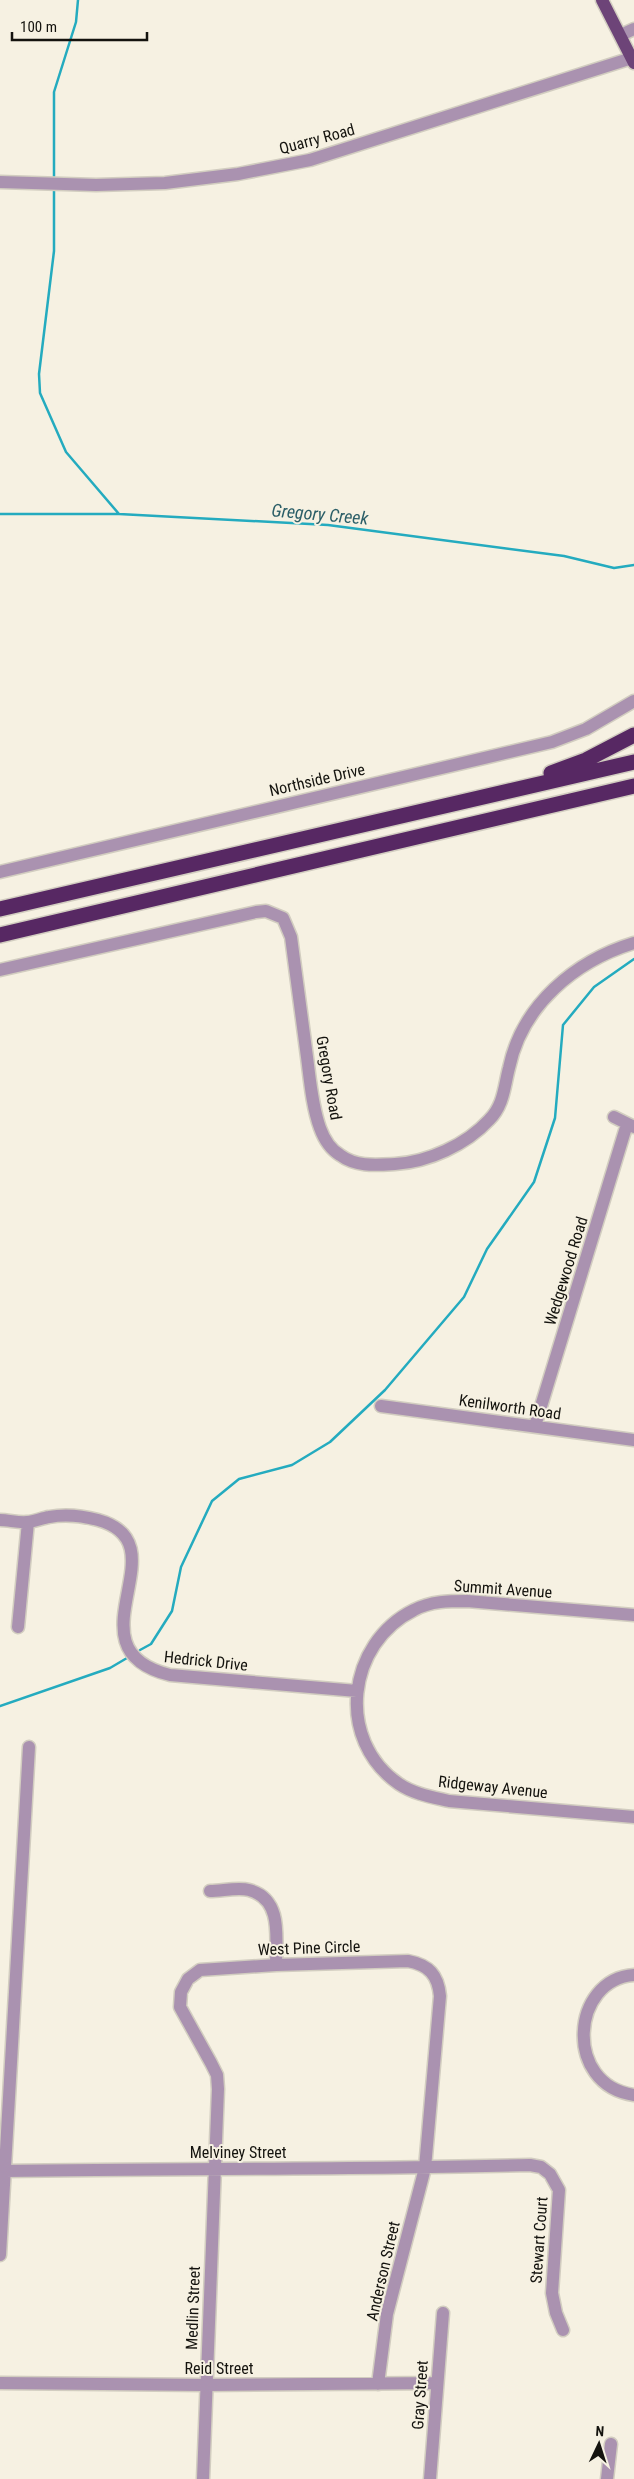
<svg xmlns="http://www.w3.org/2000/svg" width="634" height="2479" font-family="'Roboto Condensed',sans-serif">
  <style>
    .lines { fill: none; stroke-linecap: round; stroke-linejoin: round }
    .stream { stroke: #24abbf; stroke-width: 2.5 }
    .minor-casing { stroke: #d2cdc0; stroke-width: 15 }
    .major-casing { stroke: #d2cdc0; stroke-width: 15 }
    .highway-casing { stroke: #d2cdc0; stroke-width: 18 }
    .minor { stroke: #aa92b0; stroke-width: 12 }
    .major { stroke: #6d4478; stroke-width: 12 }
    .highway { stroke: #572863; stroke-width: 15 }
    .labels { text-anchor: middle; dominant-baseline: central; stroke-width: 4; stroke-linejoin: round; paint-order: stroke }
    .street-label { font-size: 16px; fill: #14130e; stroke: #f6f1e2 }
    .water-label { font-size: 18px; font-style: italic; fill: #2b5e67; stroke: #f6f1e2 }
  </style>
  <rect width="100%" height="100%" fill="#f6f1e2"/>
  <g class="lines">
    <path class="stream" d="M54,180V92L76,22L78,0
      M54,188V251L39,374L40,393L66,452L119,514
      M0,514H119L328,525L564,556L614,568L634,565
      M140,1650L151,1644L172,1611L181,1567L212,1501L239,1479L292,1465L330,1442L385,1390L464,1297L487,1249L534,1182L555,1118L563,1025L594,987L634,959
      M0,1706L110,1668L127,1658"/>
    <defs>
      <path id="minor" d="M621,35L634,29
        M0,182L96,185L165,183L238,174L310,160L632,58
        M0,872L552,742L586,729L634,701
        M0,970L256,912L266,911L283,918L291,937C296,977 302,1017 307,1057C310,1080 312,1106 320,1128C324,1139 330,1149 340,1155C356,1167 376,1165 395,1164C428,1162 466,1145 489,1120C504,1105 504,1087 509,1068C522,1005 575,961 634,943
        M614,1117L634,1127
        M381,1406L634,1440
        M535,1426L627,1124
        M0,1520C9,1520 18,1523 27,1522C34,1522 42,1518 49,1517C65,1514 83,1516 98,1520C185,1544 64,1649 170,1675L357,1691
        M634,1615L467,1601C449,1601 431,1601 414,1610C347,1643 335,1740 399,1784C414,1794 432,1797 449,1801L634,1817
        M18,1627L28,1522
        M210,1891C222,1891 238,1887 249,1890C283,1899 276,1938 276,1965
        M634,1975C571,1979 563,2085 634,2095
        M5,2171C180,2168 355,2170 530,2165L541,2167L550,2174L559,2190L552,2293L556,2313L563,2330
        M0,2255L29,1747
        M0,2383L206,2385L437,2383
        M203,2479L218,2089L217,2075L211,2063L180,2007L181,1992L188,1979L200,1970L276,1965L408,1961C429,1965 438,1975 440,1996L425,2168L387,2314L378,2384
        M430,2479L443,2313
        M607,2479L611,2444"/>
      <path id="major" d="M602,0L634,63"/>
      <path id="highway" d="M551,773L586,760L634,735
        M0,909L634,762
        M0,935L634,786"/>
    </defs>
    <use href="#minor" class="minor-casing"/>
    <use href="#major" class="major-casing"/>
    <use href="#highway" class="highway-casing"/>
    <use href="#minor" class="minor"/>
    <use href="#major" class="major"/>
    <use href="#highway" class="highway"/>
  </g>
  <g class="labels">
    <g class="street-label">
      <text transform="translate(317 139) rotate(-15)">Quarry Road</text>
      <text transform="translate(317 780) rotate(-13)">Northside Drive</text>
      <text transform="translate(329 1078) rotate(80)">Gregory Road</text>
      <text transform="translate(566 1271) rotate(-73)">Wedgewood Road</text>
      <text transform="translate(510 1407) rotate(8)">Kenilworth Road</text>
      <text transform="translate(503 1589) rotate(4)">Summit Avenue</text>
      <text transform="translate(206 1661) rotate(6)">Hedrick Drive</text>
      <text transform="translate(493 1787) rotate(6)">Ridgeway Avenue</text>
      <text transform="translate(309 1948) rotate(-2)">West Pine Circle</text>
      <text x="238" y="2152">Melviney Street</text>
      <text transform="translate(539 2240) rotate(-86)">Stewart Court</text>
      <text transform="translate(383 2271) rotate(-77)">Anderson Street</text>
      <text transform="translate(193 2308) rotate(-88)">Medlin Street</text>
      <text x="219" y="2368">Reid Street</text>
      <text transform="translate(420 2395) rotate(-86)">Gray Street</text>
    </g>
    <g class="water-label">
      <text transform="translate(320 514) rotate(5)">Gregory Creek</text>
    </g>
  </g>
  <g transform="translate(599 2444) rotate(4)" stroke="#f6f1e2" stroke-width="4" paint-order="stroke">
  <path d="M0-4L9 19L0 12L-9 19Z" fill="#14130e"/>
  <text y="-8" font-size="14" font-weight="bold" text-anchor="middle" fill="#14130e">N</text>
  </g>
  <path d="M12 32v8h135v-8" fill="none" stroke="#14130e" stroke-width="2.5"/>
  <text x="20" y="32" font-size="15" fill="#14130e" stroke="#f6f1e2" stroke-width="4" paint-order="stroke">100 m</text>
</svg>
